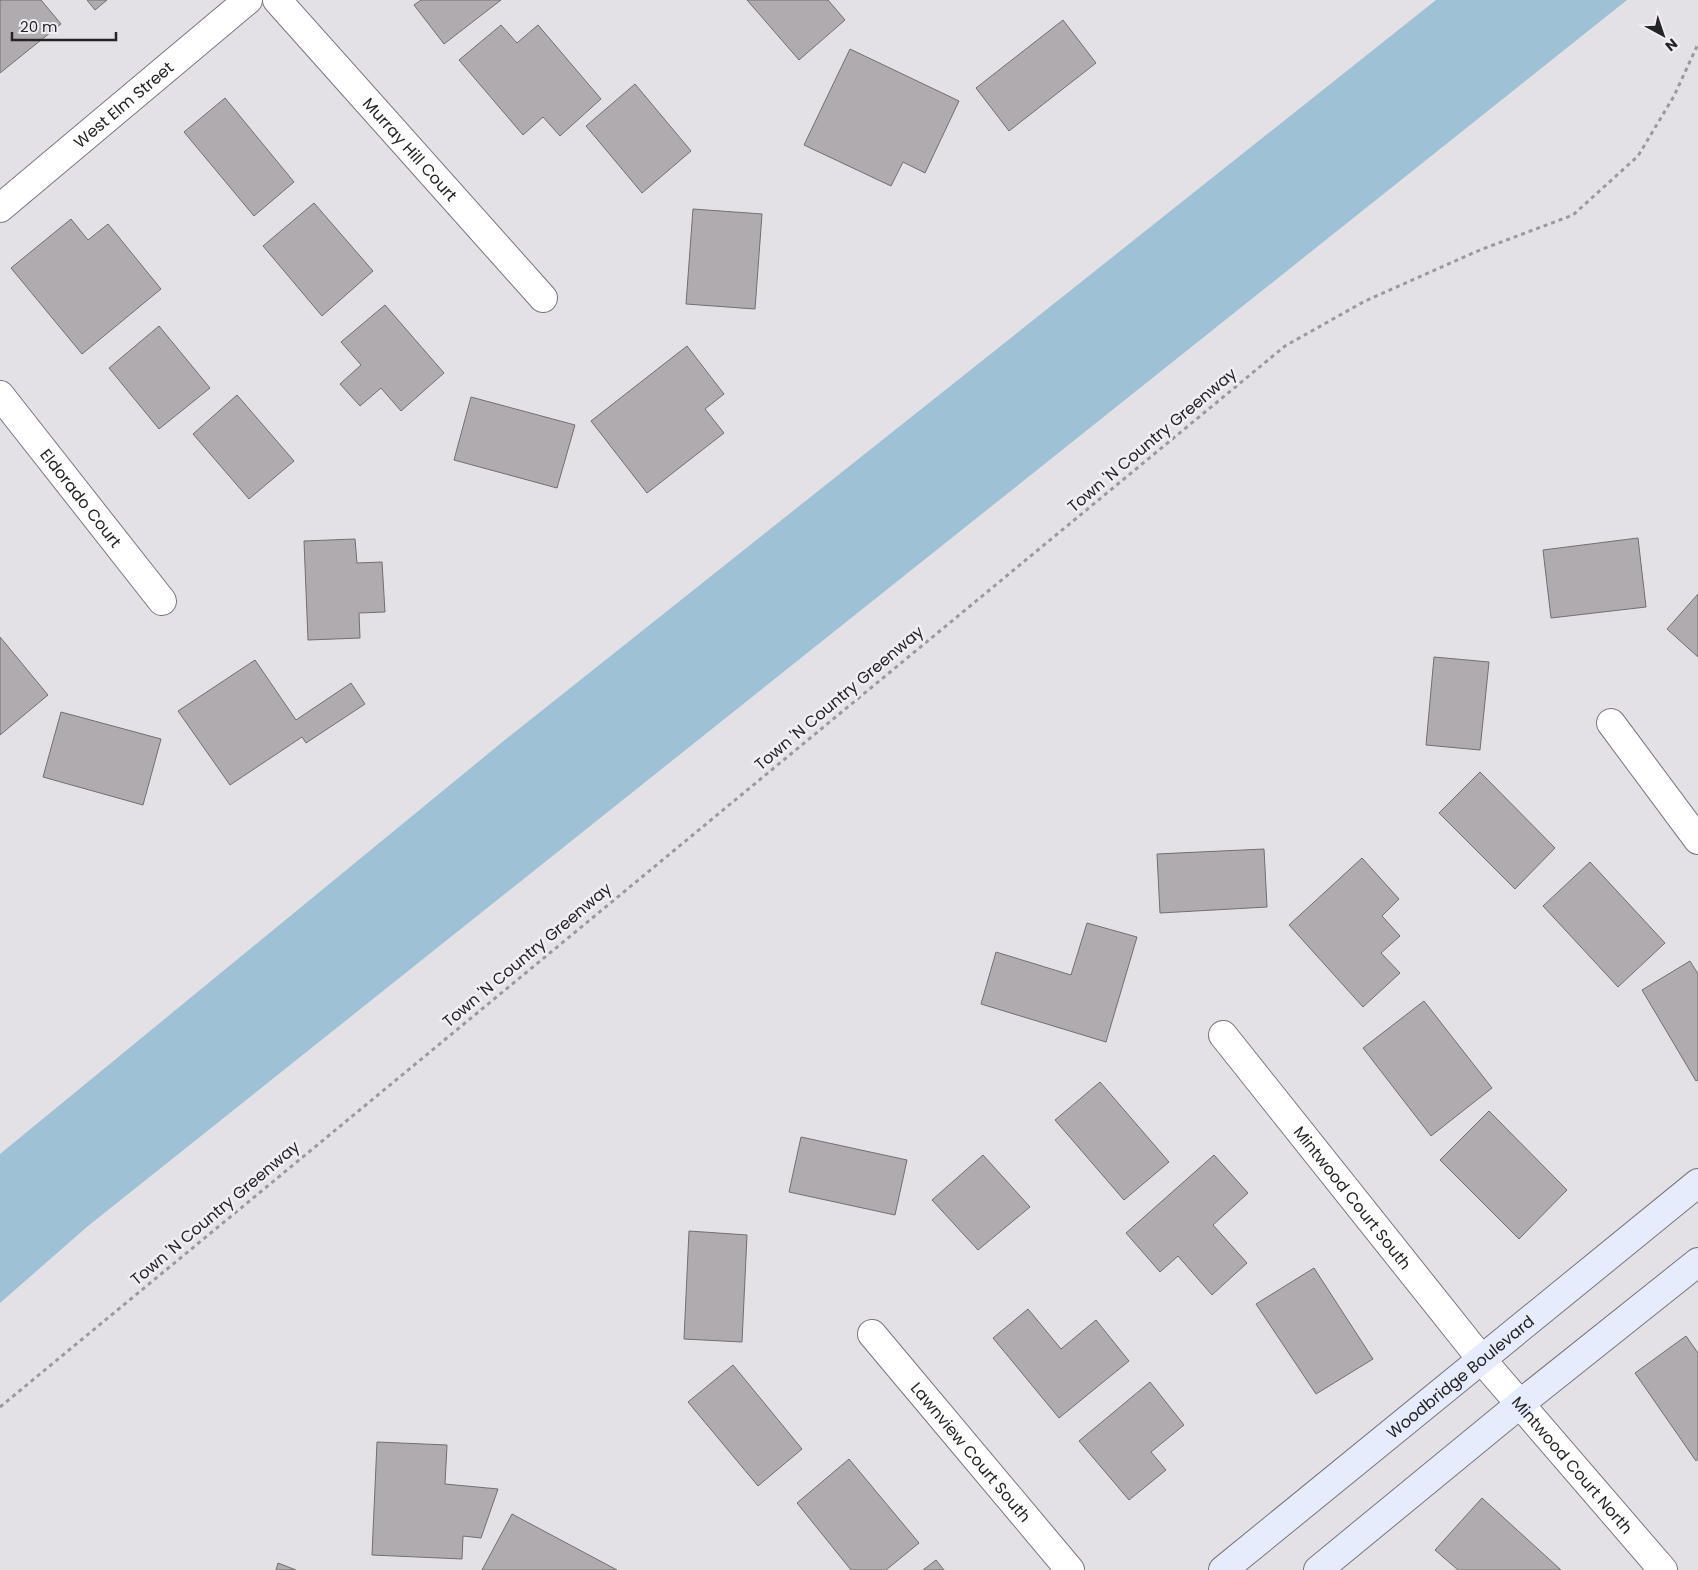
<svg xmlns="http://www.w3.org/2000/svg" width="1698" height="1570" font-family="Poppins,sans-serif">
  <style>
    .water { fill: #9ec1d6 }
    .building { fill: #b0abaf; stroke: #726e71 }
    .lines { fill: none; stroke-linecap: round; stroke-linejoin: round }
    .street-casing { stroke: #79777c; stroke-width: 30 }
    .secondary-casing { stroke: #79777c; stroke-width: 30 }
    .path { stroke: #9a999d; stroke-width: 3; stroke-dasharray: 4 4; stroke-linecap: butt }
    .street { stroke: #fff; stroke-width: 28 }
    .secondary { stroke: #e6ecfc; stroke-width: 28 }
    .labels { text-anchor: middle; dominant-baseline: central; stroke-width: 5; stroke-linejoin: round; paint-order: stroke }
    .street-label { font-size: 16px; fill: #242325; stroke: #f0eef4 }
  </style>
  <rect width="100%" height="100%" fill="#e3e1e6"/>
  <path class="water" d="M1436,0H1627L88,1226L0,1303V1154L506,739Z"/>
  <path class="building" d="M0,0H41L61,24L0,73Z
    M87,0H107L95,10Z
    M421,0H501L444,44L414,5Z
    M747,0H828L845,20L799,60Z
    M1063,20L1096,63L1009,131L976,88Z
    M501,25L517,43L538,25L601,99L560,136L543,117L523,135L459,60Z
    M850,49L959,101L925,173L903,162L891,186L804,145Z
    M635,84L691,151L642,193L586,126Z
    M225,98L294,182L254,216L184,132Z
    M314,203L373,271L322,316L263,246Z
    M693,209L762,214L755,309L686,304Z
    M71,219L88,240L108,224L161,289L82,354L11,268Z
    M385,305L444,373L401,411L381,388L360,406L340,384L361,365L341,342Z
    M159,326L210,388L159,429L109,368Z
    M687,346L724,394L705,409L724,433L647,493L591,421Z
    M237,395L294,461L249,499L193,434Z
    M471,397L575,425L557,488L454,460Z
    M1638,538L1646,607L1551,618L1543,550Z
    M355,539L357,563L382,562L385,612L359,613L360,638L308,640L304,541Z
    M1698,594V657L1667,629Z
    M0,637L48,695L0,735Z
    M1434,657L1489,662L1480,750L1426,745Z
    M255,660L296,720L351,683L365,704L306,743L302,737L230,785L178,711Z
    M61,712L161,739L143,805L43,777Z
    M1480,772L1555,848L1515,889L1439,813Z
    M1264,849L1267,907L1160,913L1157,854Z
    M1362,858L1399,899L1382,916L1400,936L1381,953L1400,973L1363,1007L1289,925Z
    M1590,862L1665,943L1618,987L1543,906Z
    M1087,923L1137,937L1106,1042L981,1004L996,952L1071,975Z
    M1690,961L1698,974V1080L1696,1081L1642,990Z
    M1424,1001L1492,1088L1431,1136L1363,1048Z
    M1100,1082L1169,1162L1124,1200L1055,1120Z
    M1489,1111L1567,1190L1519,1239L1440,1160Z
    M801,1137L907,1160L895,1215L789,1192Z
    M983,1155L1030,1207L978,1250L932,1200Z
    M1214,1155L1248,1193L1213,1225L1247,1263L1212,1295L1178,1256L1160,1272L1126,1233Z
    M689,1231L747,1235L742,1342L684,1339Z
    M1314,1268L1373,1359L1316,1394L1256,1304Z
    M1028,1309L1061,1349L1096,1320L1129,1361L1059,1418L993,1338Z
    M1686,1336L1698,1353V1459L1696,1461L1635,1373Z
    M733,1365L802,1449L758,1486L688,1402Z
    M1150,1382L1184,1425L1151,1452L1166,1470L1129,1500L1079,1441Z
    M377,1442L447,1445L445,1484L498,1489L481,1538L463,1536L462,1559L372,1555Z
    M849,1459L919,1543L886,1570H851L797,1503Z
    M1482,1498L1561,1570H1458L1435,1550Z
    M512,1514L617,1570H482Z
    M936,1560L944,1570H923Z
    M278,1563L296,1570H276Z"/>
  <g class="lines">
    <defs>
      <g id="street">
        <path id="s1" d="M277,0L543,298"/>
        <path id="s2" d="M0,208L248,0"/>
        <path id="s3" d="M0,395L162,601"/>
        <path d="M1611,723L1698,840"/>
        <path id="s4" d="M1223,1035L1482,1360L1663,1570"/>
        <path id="s5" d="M872,1334L1070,1570"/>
      </g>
      <g id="secondary">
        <path id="s6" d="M1223,1570L1698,1183"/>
        <path d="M1318,1570L1520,1404L1698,1262"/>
      </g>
    </defs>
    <use href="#street" class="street-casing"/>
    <use href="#secondary" class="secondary-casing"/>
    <path class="path" d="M0,1407L1285,346L1365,301L1480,250L1573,215L1638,156L1674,96L1698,44"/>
    <use href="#street" class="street"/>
    <use href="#secondary" class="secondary"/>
  </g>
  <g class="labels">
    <g class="street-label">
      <text stroke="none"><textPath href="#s2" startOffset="161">West Elm Street</textPath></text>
      <text stroke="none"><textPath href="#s1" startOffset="200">Murray Hill Court</textPath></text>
      <text transform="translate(1152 440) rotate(-40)">Town 'N Country Greenway</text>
      <text stroke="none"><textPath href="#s3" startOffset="131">Eldorado Court</textPath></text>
      <text transform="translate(839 698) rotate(-40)">Town 'N Country Greenway</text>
      <text transform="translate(527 955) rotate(-40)">Town 'N Country Greenway</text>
      <text stroke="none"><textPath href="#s4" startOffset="208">Mintwood Court South</textPath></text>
      <text transform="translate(215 1213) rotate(-40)">Town 'N Country Greenway</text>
      <text stroke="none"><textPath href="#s6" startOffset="306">Woodbridge Boulevard</textPath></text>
      <text stroke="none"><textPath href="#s5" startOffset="154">Lawnview Court South</textPath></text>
      <text stroke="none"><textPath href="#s4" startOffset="554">Mintwood Court North</textPath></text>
    </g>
  </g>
  <g transform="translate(1663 35) rotate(140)" stroke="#f0eef4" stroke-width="4" paint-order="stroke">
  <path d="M0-4L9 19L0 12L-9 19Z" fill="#242325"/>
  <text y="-8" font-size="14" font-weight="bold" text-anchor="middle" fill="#242325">N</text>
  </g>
  <path d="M12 32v8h104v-8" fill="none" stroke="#242325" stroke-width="2.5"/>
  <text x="20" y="32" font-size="15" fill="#242325" stroke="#f0eef4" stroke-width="4" paint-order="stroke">20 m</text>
</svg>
